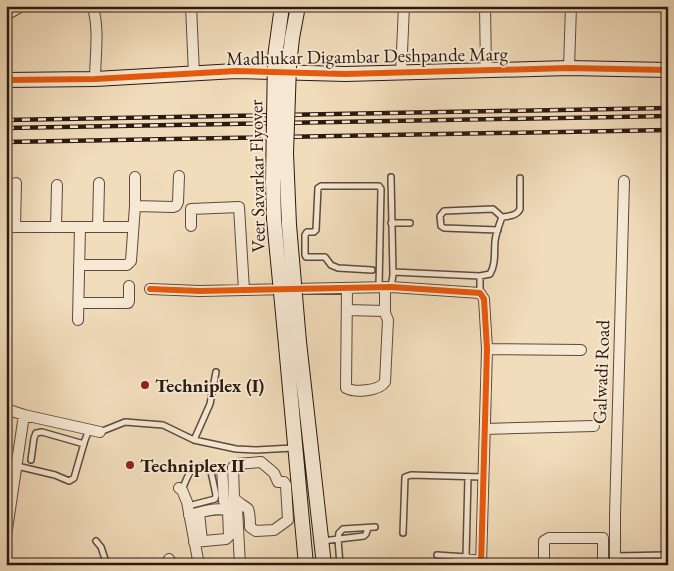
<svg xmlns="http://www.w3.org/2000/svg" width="674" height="571" font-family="'EB Garamond',serif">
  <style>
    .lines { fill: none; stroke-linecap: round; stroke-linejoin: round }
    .lane-casing { stroke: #5d4a3c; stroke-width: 8 }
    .street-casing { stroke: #5d4a3c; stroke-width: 12 }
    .secondary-casing { stroke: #2c1911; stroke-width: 16 }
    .lane { stroke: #f6e8d3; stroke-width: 5 }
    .street { stroke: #f6e8d3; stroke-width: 10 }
    .secondary { stroke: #f6e8d3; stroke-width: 14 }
    .rail-casing { stroke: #2c1911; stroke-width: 4.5 }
    .rail { stroke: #f6e8d3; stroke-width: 2.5; stroke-dasharray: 8; stroke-linecap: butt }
    .secondary-bridge-casing { stroke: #2c1911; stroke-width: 16; stroke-linecap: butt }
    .secondary-bridge { stroke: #f6e8d3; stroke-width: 14 }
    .cycleway-casing { stroke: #f6e8d3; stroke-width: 9 }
    .cycleway { stroke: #e8590c; stroke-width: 6 }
    .poi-dot { fill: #8f2418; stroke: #f6e8d3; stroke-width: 2 }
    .labels { text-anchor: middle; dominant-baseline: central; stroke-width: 4; stroke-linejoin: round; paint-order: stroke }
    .street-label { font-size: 19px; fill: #2c1911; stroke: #f6e8d3 }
    .poi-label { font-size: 19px; font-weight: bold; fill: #2c1911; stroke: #f6e8d3; text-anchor: start }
  </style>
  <rect width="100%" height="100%" fill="#f1dcbb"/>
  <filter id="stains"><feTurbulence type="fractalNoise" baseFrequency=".004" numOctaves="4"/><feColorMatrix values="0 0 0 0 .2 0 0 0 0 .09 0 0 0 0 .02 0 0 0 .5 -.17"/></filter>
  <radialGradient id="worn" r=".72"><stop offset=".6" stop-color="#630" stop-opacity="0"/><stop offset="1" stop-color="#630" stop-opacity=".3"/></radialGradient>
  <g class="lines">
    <defs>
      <path id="lane" d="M391,177L393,275L391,287
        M391,223H410
        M498,230L444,228L441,226L440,216L444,211L493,209L502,217
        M372,270L338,268L331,265L325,257H306L305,255V235L307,232H314L316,230L318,188L321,186H379L381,189L379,287
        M393,272L480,276
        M480,293V276L490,274C496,264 494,253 495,241C496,233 499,225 502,217C509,216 517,216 520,209V178
        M100,432L125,422L163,425L194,440L236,449L256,450L293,448
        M194,440L210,404L216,372
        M31,460L34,438L36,433L42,432L84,444
        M17,466L55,475L69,481L74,478L85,440L89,430
        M182,490C188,476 190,462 210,467L216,495L215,499L188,506
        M403,533L405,477L411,475L483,477
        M96,541L101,547L107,565
        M322,541L364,536L366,534L368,528
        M437,555L481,558
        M615,556L666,555L668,558
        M466,557L468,477
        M340,565L338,539L339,533L343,529L375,527"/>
      <path id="street" d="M92,6C100,24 95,59 95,79
        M191,6L194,74
        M485,6L486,70
        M6,15L22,6
        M569,68L571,6
        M401,74L404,6
        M135,206L173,207L176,206L178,202L179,176
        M191,226V209L239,207L244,290
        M6,227H133
        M15,227L16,183
        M56,227L57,185
        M98,227L99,183
        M79,265H127L131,261L135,206V177
        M347,288L346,388C355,393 379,391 385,382L388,320L385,313V287
        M150,289L200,291L391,287L480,293L484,299L487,349L481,565
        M79,303H128L129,301V286
        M347,310L385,311
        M78,320L80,227
        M487,349L581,350
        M6,409L24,415L100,432
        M485,429L594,426
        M261,462L274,473L278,482H284L286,485L288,520L274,530L256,531L250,527C250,522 250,513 248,509C246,507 237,502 234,498L233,467L236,464Z
        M222,468L224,501L237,509L240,565
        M179,488L182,490L187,502L199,565
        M199,513L202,541
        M189,515C200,513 217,506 228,511L229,536L226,539L194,542
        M6,536L24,415
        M169,559L172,565
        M544,565V541L549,538H603V565
        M615,565V516L624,181"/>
      <path id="secondary" d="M6,80L95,79L236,71L345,74L569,68L668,70
        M299,342L324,565
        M286,345L306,565"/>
    </defs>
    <use href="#lane" class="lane-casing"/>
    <use href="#street" class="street-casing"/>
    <use href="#secondary" class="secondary-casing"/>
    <use href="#lane" class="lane"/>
    <use href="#street" class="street"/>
    <use href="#secondary" class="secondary"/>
    <defs>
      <path id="rail" d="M6,120L668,108
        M6,128L668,116
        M6,142L668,130"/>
    </defs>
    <use href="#rail" class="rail-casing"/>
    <use href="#rail" class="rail"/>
    <defs>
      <path id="secondary-bridge" d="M282,6L275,57L273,182L274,219L286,345
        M298,6L292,38L289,66L286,153L289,225L299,342"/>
    </defs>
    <use href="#secondary-bridge" class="secondary-bridge-casing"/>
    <use href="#secondary-bridge" class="secondary-bridge"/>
    <defs>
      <path id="cycleway" d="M6,80L95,79L236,71L345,74L569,68L668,70
        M150,289L200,291L391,287L480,293L484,299L487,349L481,565"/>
    </defs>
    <use href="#cycleway" class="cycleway-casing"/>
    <use href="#cycleway" class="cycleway"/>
  </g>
  <g class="poi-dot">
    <circle cx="145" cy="385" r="5"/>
    <circle cx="130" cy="465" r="5"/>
  </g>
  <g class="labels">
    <g class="street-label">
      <text transform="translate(367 56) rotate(-1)">Madhukar Digambar Deshpande Marg</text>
      <text transform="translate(257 176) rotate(-91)">Veer Savarkar Flyover</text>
      <text transform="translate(601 372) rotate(-88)">Galwadi Road</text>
    </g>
    <g class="poi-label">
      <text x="155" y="385">Techniplex (I)</text>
      <text x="140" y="465">Techniplex II</text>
    </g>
  </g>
  <rect width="674" height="571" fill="none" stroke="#f1dcbb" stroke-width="25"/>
  <rect x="8" y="8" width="659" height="556" fill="none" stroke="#2c1911" stroke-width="2.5"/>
  <rect x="12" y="12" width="649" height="546" fill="none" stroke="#2c1911"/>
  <rect width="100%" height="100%" filter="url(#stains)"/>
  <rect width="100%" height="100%" fill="url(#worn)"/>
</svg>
